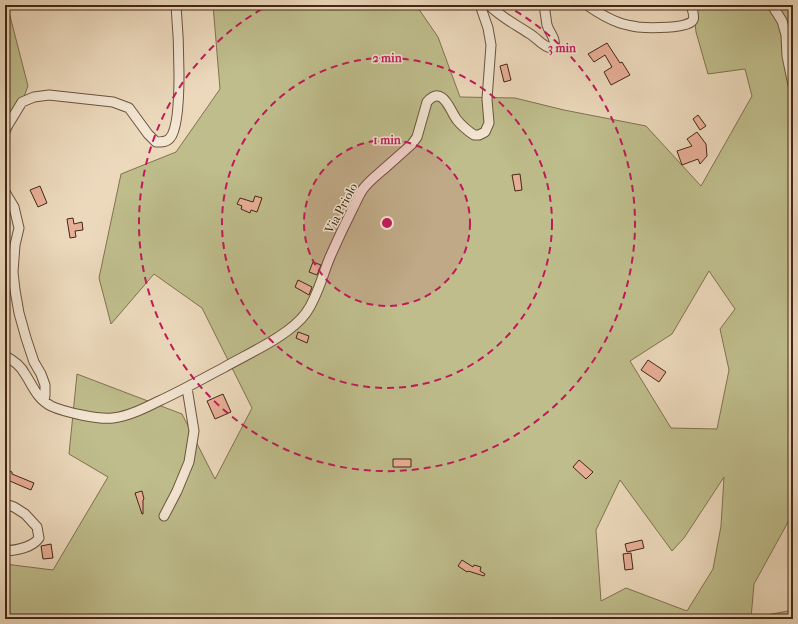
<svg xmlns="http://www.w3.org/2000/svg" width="798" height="624" font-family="'IM FELL French Canon',serif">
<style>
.green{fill:#bfbd8c;stroke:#817250;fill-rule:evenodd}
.building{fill:#e8af98;stroke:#432714}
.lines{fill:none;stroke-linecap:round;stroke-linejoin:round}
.minor-casing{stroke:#6d543e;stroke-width:11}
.minor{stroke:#f3e6d3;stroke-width:9}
.ring{fill:none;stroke:#c2185b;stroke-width:2;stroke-dasharray:7 5}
.labels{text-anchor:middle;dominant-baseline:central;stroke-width:3;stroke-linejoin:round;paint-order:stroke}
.street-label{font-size:13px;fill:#432714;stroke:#f3e6d3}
.centre{fill:#c2185b;stroke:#f3e6d3;stroke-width:2}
.ring-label{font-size:12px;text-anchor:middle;font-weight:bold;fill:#c2185b;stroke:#f3e6d3;stroke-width:3;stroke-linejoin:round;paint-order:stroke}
</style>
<rect width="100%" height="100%" fill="#ecd9bc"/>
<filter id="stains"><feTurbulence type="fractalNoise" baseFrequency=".005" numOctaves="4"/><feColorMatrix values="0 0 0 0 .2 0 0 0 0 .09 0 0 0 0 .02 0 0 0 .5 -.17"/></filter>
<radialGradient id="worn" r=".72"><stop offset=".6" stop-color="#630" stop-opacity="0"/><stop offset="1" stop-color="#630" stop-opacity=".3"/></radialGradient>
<!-- green -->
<path class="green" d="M5 5H8L9 12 28 86 5 146Z
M213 5H416L438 37 460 97 515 98 564 110 646 126 701 186 752 96 745 69 708 74 696 32 693 5H793V281L791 284 793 286V513L754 584 751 618 793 610V619H5V564L53 570 108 477 69 454 77 374 182 414 215 479 252 408 202 308 154 274 111 324 99 278 121 174 176 152 220 89ZM709 271 735 309 720 329 729 370 717 429 671 428 630 361 672 334ZM724 477 721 526 713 569 687 611 626 588 601 601 596 530 620 480 672 551 684 538Z
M5 188 10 223 5 266Z"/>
<!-- building -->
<path class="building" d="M607 43 620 63 622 62 630 75 611 85 604 72 612 67 605 55 594 62 588 54Z
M507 64 511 80 504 82 500 66Z
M698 115 706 126 700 130 693 119Z
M697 132 706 144 707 156 700 164 698 159 682 165 677 151 692 146 687 139Z
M520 174 522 190 515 191 512 175Z
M40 186 47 203 38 207 30 190Z
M255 196 262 198 257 212 251 210 250 213 241 209 242 206 237 204 240 198 253 202Z
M73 218 74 224 82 222 83 230 75 231 76 237 70 238 67 219Z
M313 262 321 265 317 275 309 272Z
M298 280 312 287 309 295 295 287Z
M298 332 309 336 307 343 296 338Z
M648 360 666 372 659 382 641 370Z
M223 394 231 412 215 419 207 401Z
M393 459H411V467H393Z
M579 460 593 472 586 479 573 467Z
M5 469 12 472V474L34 483 31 490 5 479Z
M142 491 144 499 143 500V514H142L135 493Z
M642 540 644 548 627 552 625 544Z
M51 544 53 558 43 559 41 546Z
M631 553 633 569 625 570 623 554Z
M462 560 473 567 474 565 481 567 480 571 485 574 484 576 468 571 467 572 458 566Z"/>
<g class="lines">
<!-- minor casing -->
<g class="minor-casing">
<path id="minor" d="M489 5C502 18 515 24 530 34 537 38 543 47 551 48L554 46C556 38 549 32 547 25 546 18 545 11 544 5
M587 5C597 12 608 19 620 23 626 25 632 26 638 27 647 28 689 29 693 20 695 16 692 9 691 5
M772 5 782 21 786 35 787 56 793 85
M5 130 22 102 34 97 49 95 113 102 129 108 148 134 156 142C162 142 167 142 170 138 184 122 178 28 176 5
M5 192 14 207 19 228 15 245 13 272 15 290 19 313 26 338 34 362 41 374 45 385V395L44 401
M5 356C13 360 21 366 25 374 33 386 37 399 51 406 64 412 99 420 113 418 129 416 145 408 159 401 181 391 202 379 223 368 249 353 289 336 306 313 318 296 322 276 330 257 337 241 345 224 353 208 356 202 359 195 363 189 369 181 377 175 385 168 394 160 403 152 412 144L417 137 427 102C443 84 450 111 457 120 462 126 468 131 474 135H479L485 132 489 123 487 99 491 45 488 28 480 5
M5 504 14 507 25 514 37 527 39 538C32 548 17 550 5 551
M164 516 177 491 189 462 194 431 187 388"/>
</g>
<!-- minor -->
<use href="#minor" class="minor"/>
</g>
<!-- distance rings -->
<circle cx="387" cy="223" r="83" fill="#c2185b" fill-opacity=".12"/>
<g class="ring">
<circle cx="387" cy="223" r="83"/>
<circle cx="387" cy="223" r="165"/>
<path d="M505 5A248 248 0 1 1 269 5"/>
</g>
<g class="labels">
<!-- street labels -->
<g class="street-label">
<text transform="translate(341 208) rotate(-62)">Via Priolo</text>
</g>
</g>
<circle cx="387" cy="223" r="6" class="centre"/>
<g class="ring-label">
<text x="562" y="52">3 min</text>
<text x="387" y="62">2 min</text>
<text x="387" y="144">1 min</text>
</g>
<!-- margin -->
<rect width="798" height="624" fill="none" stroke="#ecd9bc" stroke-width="20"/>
<rect x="6" y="6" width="786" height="612" fill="none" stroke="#432714" stroke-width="2"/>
<rect x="10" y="10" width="778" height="604" fill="none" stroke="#432714"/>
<rect width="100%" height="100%" filter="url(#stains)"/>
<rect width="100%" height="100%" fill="url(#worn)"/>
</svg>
